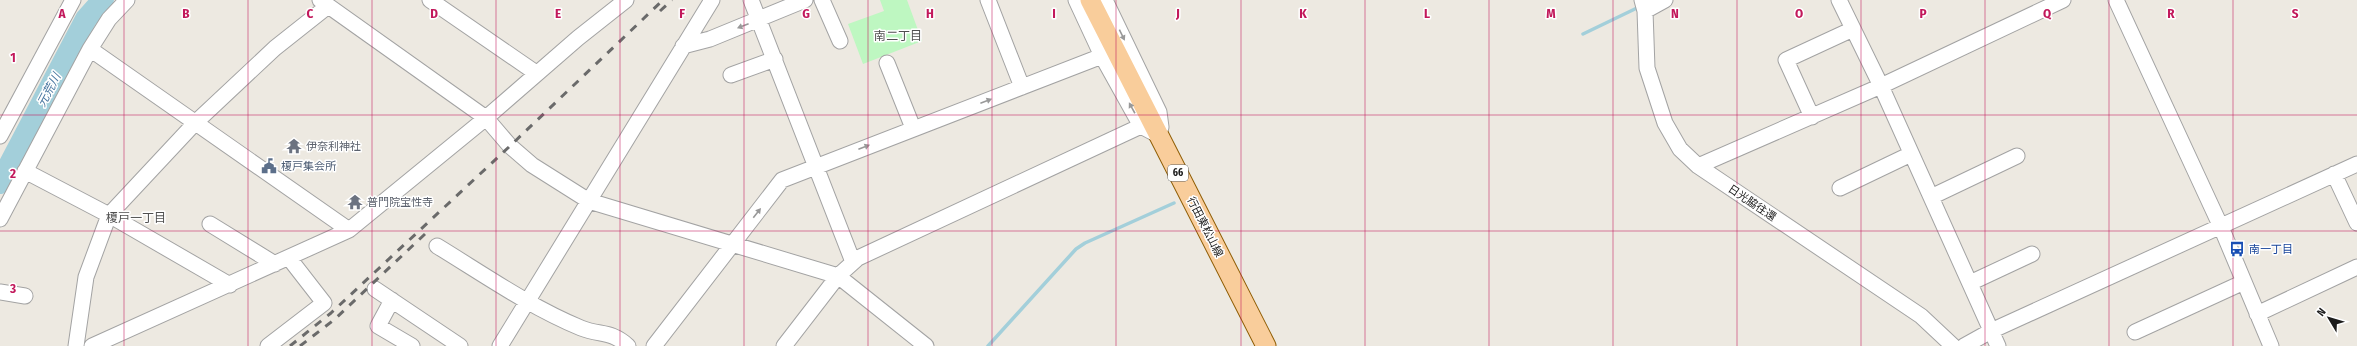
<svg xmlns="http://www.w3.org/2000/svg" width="2357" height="346" font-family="'Fira Sans Condensed','Noto Sans JP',sans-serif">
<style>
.park{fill:#bef7c1}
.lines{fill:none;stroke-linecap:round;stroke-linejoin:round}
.stream{stroke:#a3cfda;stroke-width:3.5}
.river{stroke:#a3cfda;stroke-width:22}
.minor-casing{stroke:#a3a3a3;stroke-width:17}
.major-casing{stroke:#8f5d04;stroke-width:21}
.minor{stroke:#fff;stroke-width:15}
.major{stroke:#f9cd9b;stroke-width:19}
.rail{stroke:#6a6a6a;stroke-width:3;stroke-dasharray:8 8;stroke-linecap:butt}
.oneway{fill:#999}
.grid{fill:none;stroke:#c2185b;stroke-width:1;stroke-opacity:0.55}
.labels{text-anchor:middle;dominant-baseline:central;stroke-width:3;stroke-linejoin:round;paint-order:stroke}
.shield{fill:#fff;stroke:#606060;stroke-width:1}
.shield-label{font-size:10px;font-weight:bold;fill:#1c1c1c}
.worship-label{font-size:11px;fill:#5b616d;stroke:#fff;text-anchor:start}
.service-label{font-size:11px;fill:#4e5e75;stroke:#fff;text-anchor:start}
.street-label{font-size:11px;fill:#1c1c1c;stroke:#fff}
.transit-label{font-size:11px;fill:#164399;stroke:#fff;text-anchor:start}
.neighbourhood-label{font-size:12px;fill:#4f4f4f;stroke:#fff}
.water-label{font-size:12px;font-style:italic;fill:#4977a0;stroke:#fff}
.grid-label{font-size:13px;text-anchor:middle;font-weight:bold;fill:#c2185b;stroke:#fff;stroke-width:3;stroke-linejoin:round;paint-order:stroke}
</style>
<rect width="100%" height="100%" fill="#ede9e1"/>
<!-- park -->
<path class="park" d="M880 0H907L922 41 863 64 848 24 884 11Z"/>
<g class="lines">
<!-- stream -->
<path class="stream" d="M1583 34 1639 7
M988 346 1076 249 1085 243 1174 203"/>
<!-- river -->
<path class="river" d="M0 183 86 19 103 0"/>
<!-- minor casing -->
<g class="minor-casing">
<path id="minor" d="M320 0 486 118 510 146 532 165 589 201 838 276 926 346
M430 0 536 73
M751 0 853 262
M822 0 840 41
M988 0 1022 87
M1076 0 1102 56 1141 126 1158 135 1161 127 1159 112 1105 0
M1642 0 1645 11 1647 68 1665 123 1680 149 1698 166 1921 316 1953 346
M1839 0 1881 86 1998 346
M2116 0 2221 227 2271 346
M1645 11 1665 0
M683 46 710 39 805 0
M90 49 349 230
M887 63 913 128
M731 75 775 59
M1812 117 1786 60 1853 29
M0 136 73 0
M1698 166 1881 86 2063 0
M25 171 109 215 230 285
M2334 174 2357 223
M1840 188 1911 154
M1931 197 2017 156
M0 219 90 49 109 19 127 0
M210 224 275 264
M437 246C483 274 530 307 581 328 601 336 610 330 628 346
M1970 283 2032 254
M375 289 460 346
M0 292 25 296
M392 300 378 326 412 346
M2257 314 2357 267
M2135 332 2244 282
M76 346 86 277 109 215 195 123 275 48 328 6
M92 346 349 230 486 118 578 38 626 0
M268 346 324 303 289 258
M500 346 712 0
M654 346 782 180 1102 56
M784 346 838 276 858 258 1141 126
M1964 346 1991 331 2357 164"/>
</g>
<!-- major casing -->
<g class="major-casing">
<path id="major" d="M1090 0 1266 346"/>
</g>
<!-- minor -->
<use href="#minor" class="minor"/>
<!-- major -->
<use href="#major" class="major"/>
<!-- rail -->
<path class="rail" d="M660 11 672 0
M290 346 331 313 510 146 663 0
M300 346 335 319 425 234"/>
</g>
<!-- one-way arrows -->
<defs><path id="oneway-solid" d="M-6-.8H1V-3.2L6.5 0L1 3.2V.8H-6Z"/></defs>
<g class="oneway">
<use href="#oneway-solid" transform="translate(743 26) rotate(159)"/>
<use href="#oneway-solid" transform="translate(1122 35) rotate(64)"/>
<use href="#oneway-solid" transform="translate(986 101) rotate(-21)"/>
<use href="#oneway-solid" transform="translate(1132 108) rotate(-119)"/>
<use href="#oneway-solid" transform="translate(864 147) rotate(-21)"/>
<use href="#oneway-solid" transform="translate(757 213) rotate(-52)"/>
</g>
<!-- grid -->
<path class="grid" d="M124 0V346M248 0V346M372 0V346M496 0V346M620 0V346M744 0V346M868 0V346M992 0V346M1116 0V346M1241 0V346M1365 0V346M1489 0V346M1613 0V346M1737 0V346M1861 0V346M1985 0V346M2109 0V346M2233 0V346M0 115H2357M0 231H2357"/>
<!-- icons -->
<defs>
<g id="temple-bare" transform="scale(1.2)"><path d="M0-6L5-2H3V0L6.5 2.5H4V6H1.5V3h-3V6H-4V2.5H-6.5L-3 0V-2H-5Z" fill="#6b7280" stroke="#fff" stroke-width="2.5" paint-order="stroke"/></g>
<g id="civic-bare" transform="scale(1.2)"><path d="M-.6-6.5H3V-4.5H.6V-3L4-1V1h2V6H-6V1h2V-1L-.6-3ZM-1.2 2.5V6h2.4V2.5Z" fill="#5c6f8a" stroke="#fff" stroke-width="2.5" paint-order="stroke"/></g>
<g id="bus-bare" transform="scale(1.2)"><path d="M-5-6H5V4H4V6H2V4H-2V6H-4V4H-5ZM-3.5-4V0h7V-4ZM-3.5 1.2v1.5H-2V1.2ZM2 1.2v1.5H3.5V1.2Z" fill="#1a4fb4" stroke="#fff" stroke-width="2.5" paint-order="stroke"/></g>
</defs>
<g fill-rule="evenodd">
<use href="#temple-bare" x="294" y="146"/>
<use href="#civic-bare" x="269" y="166"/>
<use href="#temple-bare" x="355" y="202"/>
<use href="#bus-bare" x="2237" y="249"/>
</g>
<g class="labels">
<!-- shield labels -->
<rect class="shield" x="1168" y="165" width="20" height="16" rx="3"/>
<g class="shield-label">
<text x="1178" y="173">66</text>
</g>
<!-- worship labels -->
<g class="worship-label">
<text x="306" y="146">伊奈利神社</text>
<text x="367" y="202">普門院宝性寺</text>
</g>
<!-- service labels -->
<g class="service-label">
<text x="281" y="166">榎戸集会所</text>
</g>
<!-- street labels -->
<g class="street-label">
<text transform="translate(1752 203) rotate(34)">日光脇往還</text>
<text transform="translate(1205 227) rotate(63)">行田東松山線</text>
</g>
<!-- transit labels -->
<g class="transit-label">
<text x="2249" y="249">南一丁目</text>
</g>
<!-- neighbourhood labels -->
<g class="neighbourhood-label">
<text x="898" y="36">南二丁目</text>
<text x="136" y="218">榎戸一丁目</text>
</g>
<!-- water labels -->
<g class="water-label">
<text transform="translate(49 90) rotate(-62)">元荒川</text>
</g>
</g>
<g class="grid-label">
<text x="62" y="18">A</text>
<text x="186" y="18">B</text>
<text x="310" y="18">C</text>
<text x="434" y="18">D</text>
<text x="558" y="18">E</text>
<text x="682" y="18">F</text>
<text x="806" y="18">G</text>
<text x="930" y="18">H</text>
<text x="1054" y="18">I</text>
<text x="1178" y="18">J</text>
<text x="1303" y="18">K</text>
<text x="1427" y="18">L</text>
<text x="1551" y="18">M</text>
<text x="1675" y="18">N</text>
<text x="1799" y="18">O</text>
<text x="1923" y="18">P</text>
<text x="2047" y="18">Q</text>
<text x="2171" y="18">R</text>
<text x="2295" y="18">S</text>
<text x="13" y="62">1</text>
<text x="13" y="178">2</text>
<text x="13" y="293">3</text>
</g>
<!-- north arrow -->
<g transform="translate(2329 318) rotate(308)" stroke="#ffffff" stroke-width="3" paint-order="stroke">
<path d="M0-3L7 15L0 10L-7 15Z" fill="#1c1c1c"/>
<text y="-6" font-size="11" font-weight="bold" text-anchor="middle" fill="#1c1c1c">N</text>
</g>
</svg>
